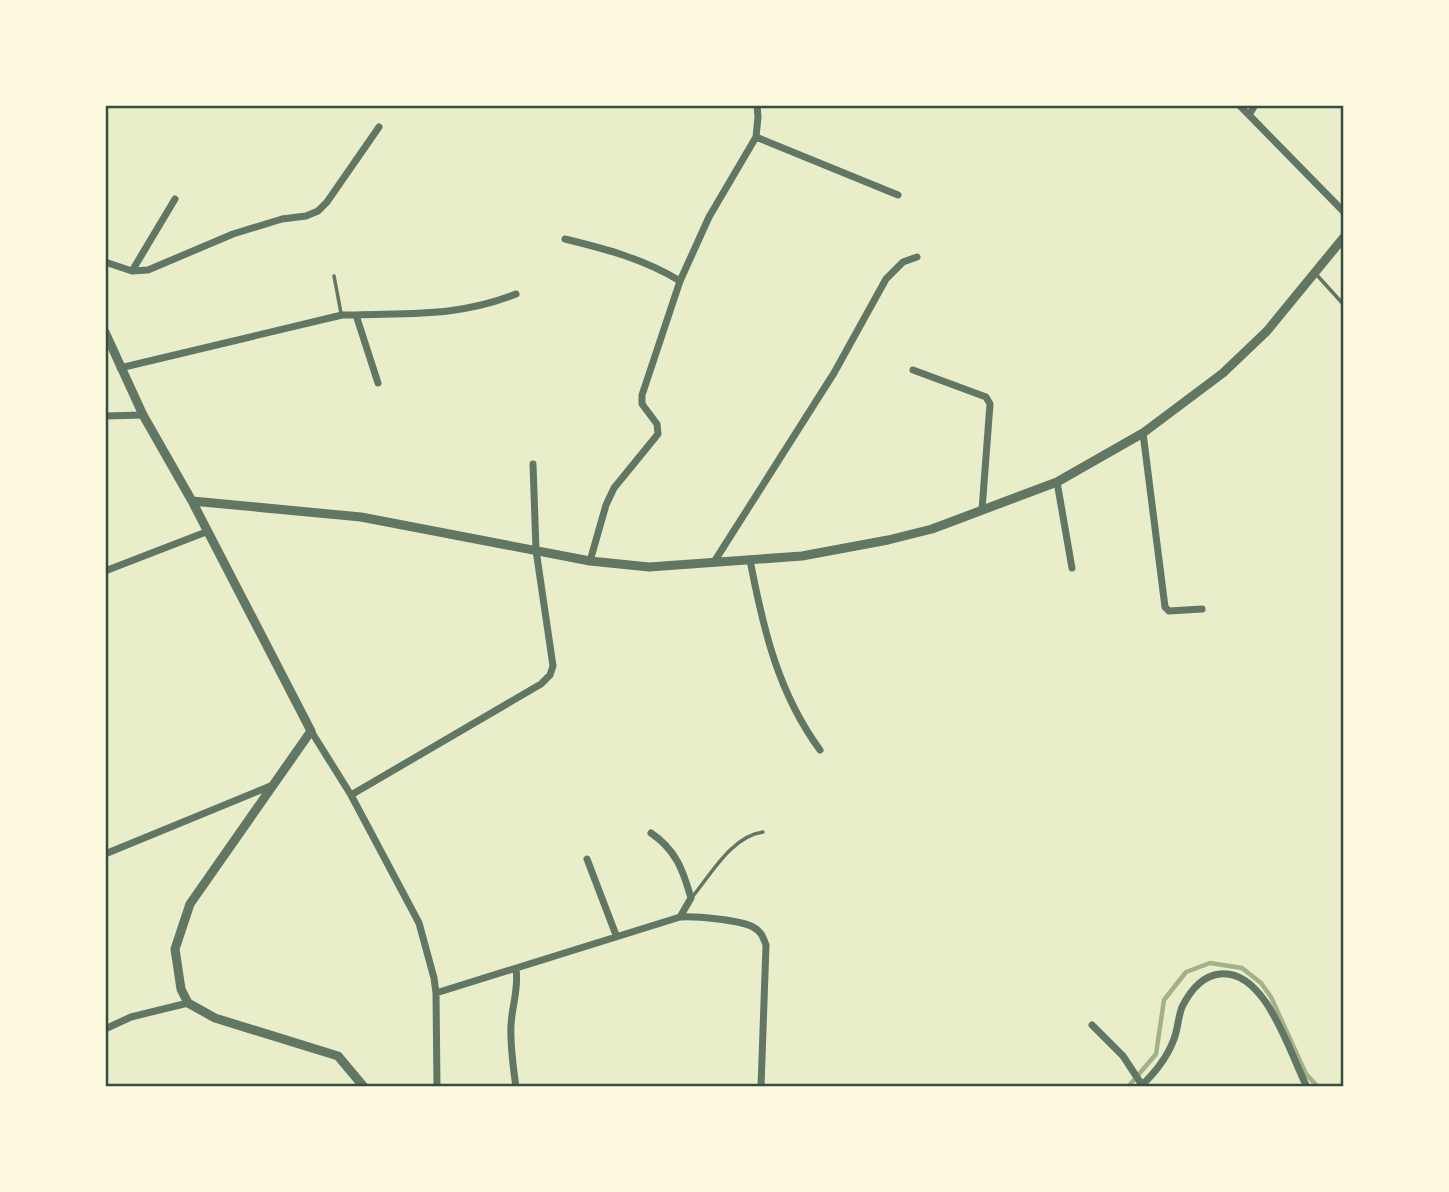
<svg xmlns="http://www.w3.org/2000/svg" width="1449" height="1192" font-family="Figtree,sans-serif">
<style>
.lines{fill:none;stroke-linecap:round;stroke-linejoin:round}
.stream{stroke:#a3b18a;stroke-width:4.5}
.service{stroke:#617663;stroke-width:3.5}
.minor{stroke:#617663;stroke-width:7}
.tertiary{stroke:#617663;stroke-width:9}
.neatline{fill:none;stroke:#344e41;stroke-width:2.5}
</style>
<rect width="100%" height="100%" fill="#e9edc9"/>
<g class="lines">
<!-- stream -->
<path class="stream" d="M1128 1087 1156 1054 1164 1000 1186 972 1210 963 1242 968 1261 983 1271 997 1306 1074 1318 1087"/>
<!-- service -->
<path class="service" d="M1316 274 1344 305
M334 276 341 313
M693 896C711 874 732 836 763 832"/>
<!-- minor -->
<path class="minor" d="M1239 105 1249 115
M1255 105 1249 115 1344 212
M756 137 898 195
M565 239C606 249 644 259 680 281
M105 262 132 271 148 270 233 234 282 219 306 216 318 211 327 202 379 127
M132 271 175 199
M356 315C413 313 462 316 516 294
M120 368 342 315H356L378 383
M913 370 986 397 990 404 982 510
M105 416 143 415
M1143 433 1165 607 1169 611 1202 609
M1057 482 1072 568
M750 560C763 628 778 693 820 750
M590 561 606 505 614 488 658 434 657 424 642 404V395L680 281 709 217 756 137 758 117 757 105
M714 562 834 373 886 279 903 262 917 257
M105 571 206 532
M311 731 351 795 419 923 434 978 436 993 437 1087
M351 795 541 684 550 675 553 666 536 550 533 464
M651 833C676 850 683 870 691 898L680 917
M105 854 273 785
M587 859 616 935
M436 993 680 917C695 916 741 920 753 927 761 931 763 937 766 945L761 1087
M1092 1025 1123 1056 1142 1085
M105 1029 131 1017 188 1003
M516 1087C513 1066 510 1046 511 1025 512 1005 519 989 516 969
M1140 1087C1155 1073 1167 1058 1174 1039 1178 1029 1178 1017 1182 1007 1190 991 1201 976 1220 974 1266 969 1290 1054 1307 1087"/>
<!-- tertiary -->
<path class="tertiary" d="M105 332 143 415 192 501 311 731 190 904 175 949 181 989 188 1003 215 1018 338 1056 364 1087
M192 501 361 517 590 561 649 567 802 556 888 540 932 529 1057 482 1143 433 1223 373 1267 331 1344 237"/>
</g>
<!-- border -->
<rect width="1449" height="1192" fill="none" stroke="#fefae0" stroke-width="214"/>
<rect x="107" y="107" width="1235" height="978" class="neatline"/>
</svg>
